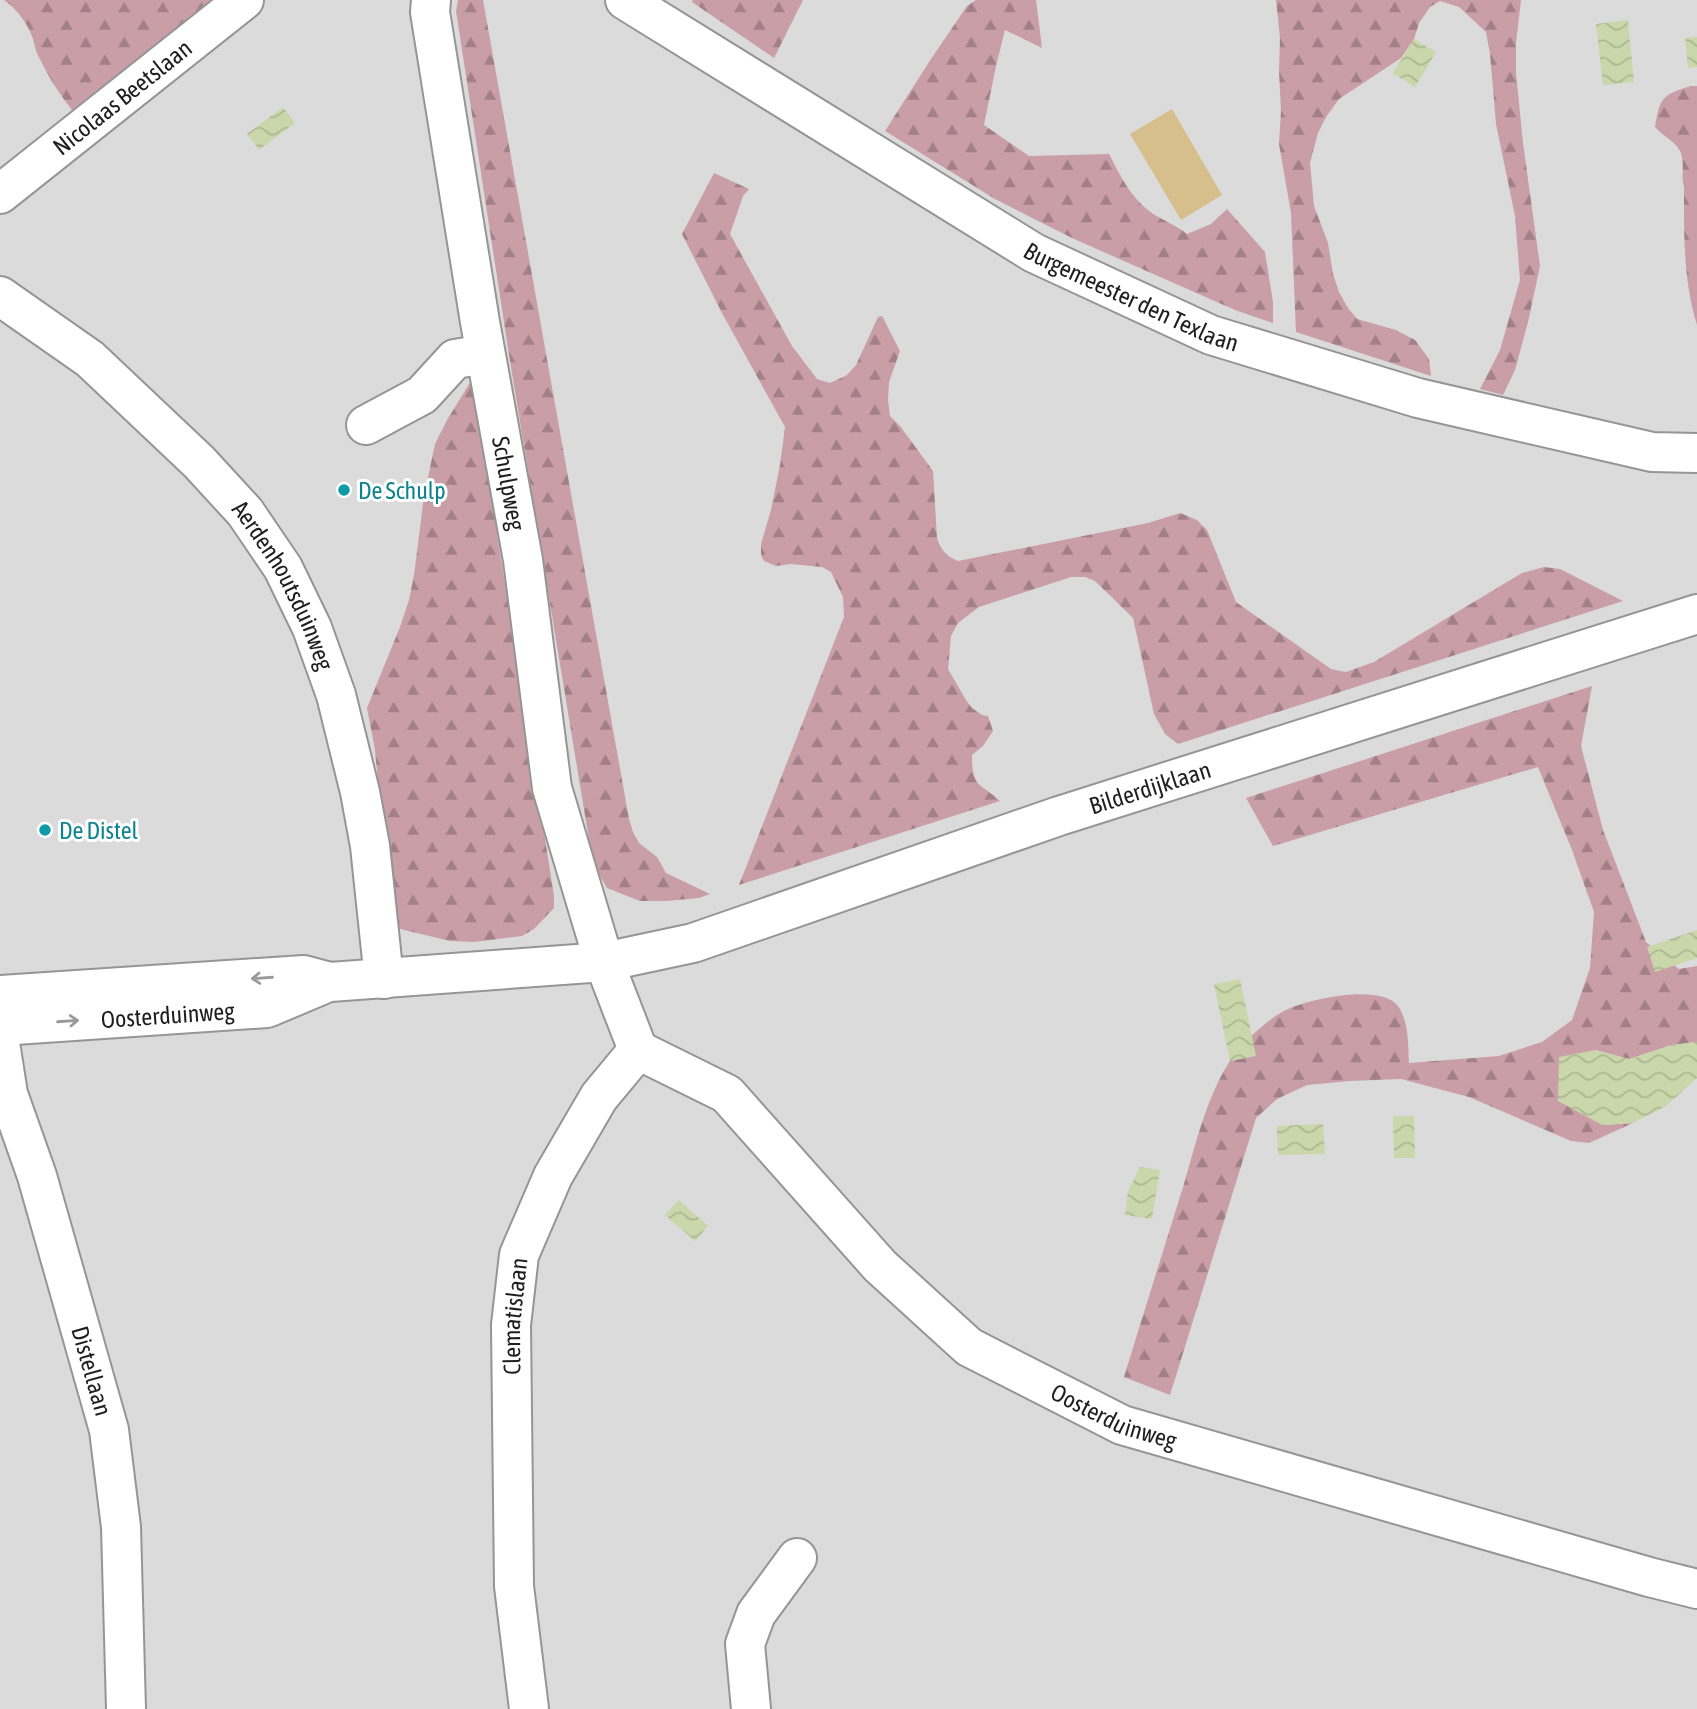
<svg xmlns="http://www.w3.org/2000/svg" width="1697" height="1709" font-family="'Asap Condensed',sans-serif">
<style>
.residential{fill:#dbdbdc}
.forest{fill:url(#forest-firs)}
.pitch{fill:#d6bf8b}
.water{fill:url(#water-waves)}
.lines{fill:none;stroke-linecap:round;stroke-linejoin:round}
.minor-casing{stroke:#959595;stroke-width:42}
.minor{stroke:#fff;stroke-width:38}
.oneway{stroke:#9a9a9a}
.culture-dot{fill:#0f9aa8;stroke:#fff;stroke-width:2.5}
.labels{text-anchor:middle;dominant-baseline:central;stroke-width:6;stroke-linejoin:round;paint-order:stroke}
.street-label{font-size:24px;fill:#1e1e1e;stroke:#fff}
.culture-label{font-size:24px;fill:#0d838f;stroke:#fff;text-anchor:start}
</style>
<defs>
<pattern id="forest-firs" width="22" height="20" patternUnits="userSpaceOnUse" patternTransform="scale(1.75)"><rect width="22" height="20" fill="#c99ea7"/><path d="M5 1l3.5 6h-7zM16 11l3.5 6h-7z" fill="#a38087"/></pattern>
<pattern id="water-waves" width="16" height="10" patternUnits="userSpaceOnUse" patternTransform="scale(1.75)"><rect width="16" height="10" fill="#c9d7aa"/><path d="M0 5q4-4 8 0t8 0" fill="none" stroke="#acb892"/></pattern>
</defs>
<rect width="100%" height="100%" fill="#ece5ee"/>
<!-- residential -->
<path class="residential" d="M0 0H1697V1709H0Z"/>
<!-- forest -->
<path class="forest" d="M4 0H225L75 114C61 96 50 80 40 59 36 53 35 46 33 39 28 24 17 9 4 0Z
M458 0H483L629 819 633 832 639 843 657 857 666 873 710 894 699 898 666 901H640L607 888 593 864 510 361 456 11Z
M693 0H803L774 58 692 2Z
M976 0H1036L1042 48 1005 30 996 66 984 125 1029 156 1109 154C1120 175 1130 196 1148 210 1160 220 1175 224 1187 234L1211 224 1227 209 1265 252 1273 302V323L1235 310 1074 239 995 199 885 131 931 59 967 6Z
M1276 0H1521L1516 43V73L1523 143 1540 266 1528 322 1515 370 1503 395 1480 389 1500 350 1520 280 1515 216 1496 124 1490 54 1486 32 1459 7 1440 1 1430 7 1419 23 1414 39 1401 58 1339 99 1326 117 1318 133 1310 163 1314 206 1328 243 1333 274 1339 292 1348 308 1357 319 1396 330 1415 340 1429 359 1431 376 1296 332 1291 213 1279 144 1281 111 1279 71 1280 38Z
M1691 86H1697V325C1683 279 1684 234 1684 187 1681 176 1684 167 1682 157 1680 143 1663 137 1655 127 1660 97 1662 95 1691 86Z
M714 173 749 189 743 196 730 234 792 346 817 379 830 383 847 375 856 365 878 317 882 316 900 351 889 382 888 400 890 416 900 426 933 471 937 538C941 550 946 556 958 561L1148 523 1180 513 1197 520 1207 530 1236 602 1331 669 1346 672 1374 662 1522 573 1544 567 1560 569 1623 601 1178 744 1165 734 1154 714 1133 618 1095 581 1085 577H1071L979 607 958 623 951 636 948 669 966 700 972 708 982 715 988 716 993 731 983 746 972 755C972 788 979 782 1000 801L739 885 844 617 843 597 831 572 822 567 791 564 776 566 764 561 761 555V544L771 510 780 465 785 427 723 315 682 234Z
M471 381 492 501 554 896V908L534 929 522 936 474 942 450 941 404 930 392 926 375 750 367 708 400 627 409 600 414 575 424 496 435 444 447 420Z
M1592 686 1581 746 1603 830 1646 942 1679 969 1697 966V1042L1672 1045 1629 1059 1595 1050 1602 1125 1633 1123 1589 1143 1571 1141 1469 1097 1401 1079 1350 1081 1307 1085 1277 1099 1256 1118 1170 1395 1124 1377C1144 1312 1164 1248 1184 1184 1196 1143 1206 1100 1228 1064 1239 1046 1267 1019 1286 1010 1308 999 1381 983 1398 1006 1409 1022 1408 1044 1409 1063L1499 1056 1542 1042 1572 1020 1590 968 1594 912 1572 850 1538 767 1273 846 1246 798Z"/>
<!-- pitch -->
<path class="pitch" d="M1172 109 1222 195 1181 220 1130 134Z"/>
<!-- water -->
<path class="water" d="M1628 20 1634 82 1603 85 1596 24Z
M1697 37V67L1688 68 1685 38Z
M1414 39 1436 52 1415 87 1393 73Z
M283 107 295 123 259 150 247 134Z
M1697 930V958L1655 972 1647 947Z
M1240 979 1256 1056 1230 1061 1214 984Z
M1697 1042V1078L1666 1106 1633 1123 1602 1125 1558 1101 1559 1057 1595 1050 1629 1059 1672 1045Z
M1393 1116H1414L1415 1158H1394Z
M1323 1124 1325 1154 1278 1155 1277 1126Z
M1140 1167 1160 1170 1152 1219 1125 1215 1128 1191Z
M679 1200 708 1226 695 1241 665 1215Z"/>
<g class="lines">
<!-- minor casing -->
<g class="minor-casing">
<g id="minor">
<path id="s1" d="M431 0 430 12 480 322 523 560 552 788 604 962 638 1050"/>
<path id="s2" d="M625 0 1034 253 1211 335 1418 398 1652 452 1697 453"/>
<path id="s3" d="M0 194 244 0"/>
<path id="s4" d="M0 296 90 359 199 462 245 512 283 568 312 628 336 695 360 792 370 846 384 979"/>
<path d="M366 425 422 395 455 359 485 354"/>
<path id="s5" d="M0 995 304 975 330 982 604 962 693 943 1059 816 1697 614"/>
<path id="s6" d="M0 1026 267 1008 324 984"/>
<path id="s7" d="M0 1043 8 1094 37 1176 109 1430 121 1527 126 1709"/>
<path id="s8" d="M638 1050 727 1094 880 1266 969 1347 1122 1425 1649 1577 1697 1589"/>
<path id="s9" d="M529 1709 514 1586 511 1325 519 1255 553 1176 599 1097 638 1050"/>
<path d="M751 1709 745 1644 756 1614 797 1558"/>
</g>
</g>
<!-- minor -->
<use href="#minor" class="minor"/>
</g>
<!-- one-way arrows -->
<defs><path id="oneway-shaft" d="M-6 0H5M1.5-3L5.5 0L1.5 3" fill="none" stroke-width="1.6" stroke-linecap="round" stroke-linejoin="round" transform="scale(1.75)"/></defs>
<g class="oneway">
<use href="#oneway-shaft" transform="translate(262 978) rotate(176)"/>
<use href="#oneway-shaft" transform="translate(68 1021) rotate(-4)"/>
</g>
<!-- markers -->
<g class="culture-dot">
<circle cx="344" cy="490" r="7"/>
<circle cx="45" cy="830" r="7"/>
</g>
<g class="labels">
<!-- street labels -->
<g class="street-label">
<text stroke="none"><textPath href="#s3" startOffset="156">Nicolaas Beetslaan</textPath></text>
<text stroke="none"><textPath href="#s2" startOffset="588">Burgemeester den Texlaan</textPath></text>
<text stroke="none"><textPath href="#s1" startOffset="490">Schulpweg</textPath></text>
<text stroke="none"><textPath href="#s4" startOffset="411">Aerdenhoutsduinweg</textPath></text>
<text stroke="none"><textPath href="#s5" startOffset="1180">Bilderdijklaan</textPath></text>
<text stroke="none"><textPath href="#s6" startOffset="168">Oosterduinweg</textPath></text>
<text stroke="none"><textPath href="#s9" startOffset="394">Clematislaan</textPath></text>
<text stroke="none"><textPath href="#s7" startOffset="341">Distellaan</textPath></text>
<text stroke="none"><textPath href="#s8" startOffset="611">Oosterduinweg</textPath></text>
</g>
<!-- culture labels -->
<g class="culture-label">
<text x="358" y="490">De Schulp</text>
<text x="59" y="830">De Distel</text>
</g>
</g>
</svg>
